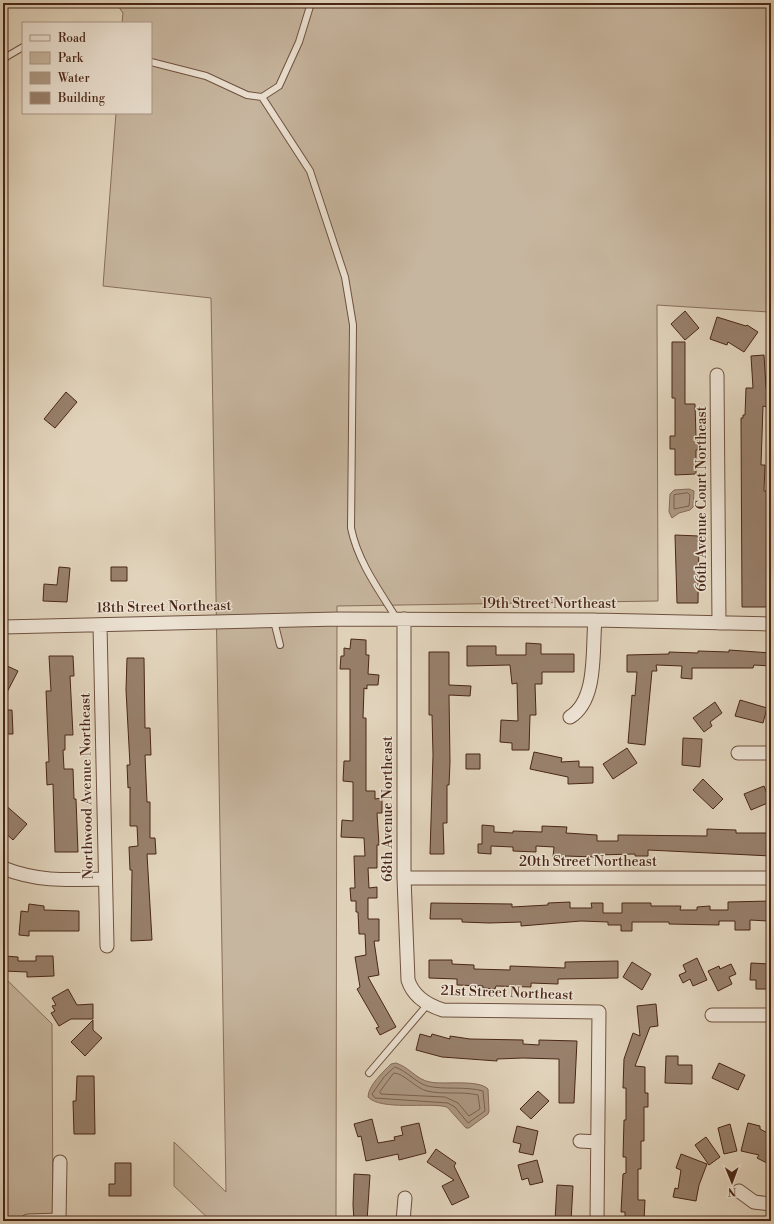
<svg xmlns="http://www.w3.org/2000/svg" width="774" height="1224" font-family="'Libre Bodoni',serif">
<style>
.green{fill:#c7b69f;stroke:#886e5a}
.water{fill:#ad9883;stroke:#856a57}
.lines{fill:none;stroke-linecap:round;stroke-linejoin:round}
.shore{stroke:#7b5f4c;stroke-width:1}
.building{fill:#98806c;stroke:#492616}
.service-casing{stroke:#6f513f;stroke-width:8}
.minor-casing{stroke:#6f513f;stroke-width:15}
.service{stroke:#ece2d3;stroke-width:6}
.minor{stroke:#ece2d3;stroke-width:13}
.labels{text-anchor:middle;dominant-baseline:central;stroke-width:3;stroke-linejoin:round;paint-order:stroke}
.street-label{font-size:14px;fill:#492616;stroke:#ece2d3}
</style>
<rect width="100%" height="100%" fill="#e1d3bb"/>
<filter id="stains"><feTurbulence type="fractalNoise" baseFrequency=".005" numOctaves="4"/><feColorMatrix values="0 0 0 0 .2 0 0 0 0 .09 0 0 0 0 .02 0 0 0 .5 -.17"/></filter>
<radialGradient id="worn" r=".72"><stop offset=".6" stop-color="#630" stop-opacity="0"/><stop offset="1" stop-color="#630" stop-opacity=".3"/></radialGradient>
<!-- green -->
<path class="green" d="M116 3H771V343L769 312 657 305 658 601 337 606 336 1221H211L174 1186V1142L226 1192 211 298 103 286 116 113H151V23H122L123 13Z
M3 976 52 1024 53 1221H3Z"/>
<!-- water -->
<path class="water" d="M689 489 694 491 693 507 690 510 679 513 672 518 669 512 670 494 674 490Z
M396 1063C409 1067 417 1080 430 1082 444 1085 478 1079 488 1089L489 1111 488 1114 469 1128H466L447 1107C429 1102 381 1111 368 1097 368 1086 383 1072 391 1064Z"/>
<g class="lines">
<!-- shore -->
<path class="shore" d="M688 493 690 495 689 506 674 509V495Z
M395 1067C407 1071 415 1082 427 1086 444 1090 465 1086 483 1091L485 1111 468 1123 455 1107 448 1103 375 1098 372 1094 384 1077Z
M394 1073C404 1073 415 1088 427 1091 444 1095 461 1091 478 1095L480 1109 469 1116 458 1103 445 1097 381 1094 380 1092Z"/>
</g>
<!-- building -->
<path class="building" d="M685 311 699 328 685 340 671 324Z
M717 317 746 326 747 325 758 332 744 352 728 342 727 345 710 339Z
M672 342H685V404H695L696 437 698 438V450H696V474L675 475V449H670V436H675V398H672Z
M764 355 766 388H767V407L763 406 761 465H765L764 491H768V516H771L768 588H771V607H742L741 418H743V415H745L746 388H753L751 356Z
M66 392 77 402 55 428 44 419Z
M675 535 699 536 698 603H677Z
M59 567 70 568 67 602 43 601 44 584 57 585Z
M111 567H127V581H111Z
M351 639 366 640V655H369L368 674 379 675 378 685H367V689L364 688 363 718H366V791H375V799L382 798V813H377L379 845H377V868H368L369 888 377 887V898H368V919H379V941H374L379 975 368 977 396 1027 380 1035 376 1028 379 1027 357 989 360 987 355 957 366 955 365 934H359L358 912H356V901H351L350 888H355L354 856H365L364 838 341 837 342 820 353 821V782L343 781 344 761H350V669H340L341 656H344V648L350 649Z
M526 643 541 644V654H574V672H542V684H535L536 715H530L529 750H512V743L500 742 501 720 518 721 517 683 512 684 510 665 467 666V646H496V655H526Z
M729 650 771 653V666L754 665 753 668H692V679L681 678 682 666 656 665 657 671H652L645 745 628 743 632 695 635 696 637 672H627V655L669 654V652L698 653V651L729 652Z
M429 652H449V685L471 686 470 696 449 695 450 762 449 785H447V823H443L444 854H430L433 755 432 715H429Z
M49 656H73L74 676H70L73 735H65V750H63L64 769H73L74 799H76L78 852H55L53 784 47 785 46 762H49L46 691H51Z
M127 658H144L145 728H150L151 755H145L147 802H150V838H155L156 854H147L152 940 131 941 132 870H130L129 847 138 846 137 826H130V787L128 788 127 765H130L126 690Z
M3 664 18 671 3 700Z
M740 700 767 708 763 723 735 716Z
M715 702 722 713 710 722 712 726 704 732 693 718Z
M3 710H12L13 734H3Z
M683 738 702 739 700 767 682 765Z
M627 748 637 763 613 779 603 764Z
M534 752 562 758 561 762 579 761V767H593V783L568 784V777L530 769Z
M466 754H480V769H466Z
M703 779 723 799 713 809 693 790Z
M764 786 770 802 751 810 744 794Z
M3 803 27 824 13 840 3 831Z
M482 825 494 826V832L513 833V831L542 832V826L567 827 566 833 597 835V841H618V835L707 836V829L736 830V833H771V856L648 850V856H635V854L596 855V857L565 856V858L553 857 554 847 536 846V852L513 851V847L491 846V854L478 853V844H482Z
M771 901V917H768V921L750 920V930H735V921H719V925L669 924V922H632V931H621V925H608V922L581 921 521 926V922L489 923 462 922V919H430L431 903 512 904V907L548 905V903L570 902V908H592L591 903H603V913H622V903H651V906H681L680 910H697V907L710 906V910H728V902Z
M29 904 44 906V910L79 911V931H29V936L19 935 21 911 28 912Z
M4 956 18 957V961H36V956H53L54 976 27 977V972L4 971Z
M697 958 707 980 693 986 690 979 683 983 679 975 686 972 683 965Z
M429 960H452V964L474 965V969L510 970V966L565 968V962L618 961V978L558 979V984L531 983V987L496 986 495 989 483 988V986L457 985V979L429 978Z
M632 962 651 974 642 990 623 977Z
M751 963 769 964 768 989H756V980H750Z
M731 964 736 974 729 977 732 984 718 991 708 971 719 966 720 969Z
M68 989 77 1005 93 1004V1019H71L59 1026 51 1013 55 1011 52 1006 56 1005 52 998Z
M656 1004 658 1026 650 1027 635 1066 645 1067V1093H648V1107H644V1141H641V1169H638V1200H645L644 1221H625V1212H621L623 1174 626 1173V1157H623L624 1120H626V1088H623L624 1059 633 1033 640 1036 637 1006Z
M93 1020V1030L102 1038 85 1056 71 1042Z
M420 1034 431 1037 432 1034 450 1039V1036L470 1039 523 1040V1044L539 1045V1040L577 1041 574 1103H559V1059L523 1058 497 1059V1061L442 1057 416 1050Z
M666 1056H678V1065H692V1084L665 1083Z
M719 1063 745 1075 738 1090 712 1078Z
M77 1076H94L95 1134H74L73 1101H76Z
M538 1091 549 1101 531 1119 520 1109Z
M372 1119 378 1143 395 1140 394 1137 403 1135 401 1127 419 1123 426 1153 399 1160 398 1154 366 1161 361 1136 358 1137 354 1124Z
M748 1123 760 1126V1129L771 1135V1165L757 1158 759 1155 741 1151Z
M730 1124 737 1151 724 1154 718 1128Z
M517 1126 538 1131 533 1155 519 1152 521 1144 513 1142Z
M706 1137 720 1157 709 1165 695 1145Z
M436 1149 456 1163 454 1166 469 1197 452 1205 442 1186 454 1180 427 1162Z
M681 1154 707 1164 699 1185 696 1201 673 1197 675 1188 678 1189 681 1170 676 1168Z
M537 1160 543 1182 530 1185 528 1178 522 1180 518 1165Z
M115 1163H131V1196H109V1184H115Z
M354 1174 370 1175 367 1221H354L353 1205Z
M557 1185 573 1186 571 1221H555Z"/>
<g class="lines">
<!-- service casing -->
<g class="service-casing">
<path id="service" d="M3 62 6 57 23 47
M151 62 206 76 247 95 262 97 279 86 299 42 311 3
M262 97 310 171 345 277 353 325 351 528C358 562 379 590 397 619
M274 621 280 645
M369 1073 428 1004"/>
</g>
<!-- minor casing -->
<g class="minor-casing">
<path id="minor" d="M717 375 719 623
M404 619V878L408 980C413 996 427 1005 443 1010L599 1012 597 1221
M100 625 107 946
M3 627 338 619 595 620 771 624
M570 717C598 700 592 649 595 620
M738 753H771
M3 868C38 882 68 880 105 879
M404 878H771
M712 1015H771
M580 1141 598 1142
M739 1191 754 1202 771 1204
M28 1221 59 1220
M59 1221 60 1162
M403 1221 405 1198"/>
</g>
<!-- service -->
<use href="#service" class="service"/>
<!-- minor -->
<use href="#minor" class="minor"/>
</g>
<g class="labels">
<!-- street labels -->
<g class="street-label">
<text transform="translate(702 499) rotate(-90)">66th Avenue Court Northeast</text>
<text x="549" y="604">19th Street Northeast</text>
<text transform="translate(164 607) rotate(-1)">18th Street Northeast</text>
<text transform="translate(87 786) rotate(-91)">Northwood Avenue Northeast</text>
<text transform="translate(388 809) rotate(-90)">68th Avenue Northeast</text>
<text x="588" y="862">20th Street Northeast</text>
<text transform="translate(507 993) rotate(2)">21st Street Northeast</text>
</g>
</g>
<!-- margin -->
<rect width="774" height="1224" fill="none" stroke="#e1d3bb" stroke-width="16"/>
<rect x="4" y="4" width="766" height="1216" fill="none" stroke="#492616" stroke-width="2"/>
<rect x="8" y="8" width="758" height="1208" fill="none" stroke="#492616"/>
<!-- legend -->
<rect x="22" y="22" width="130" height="92" fill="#ece2d3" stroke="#ab9787"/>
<rect x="30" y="35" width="20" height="6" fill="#ece2d3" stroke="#ab9787"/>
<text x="58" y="42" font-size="12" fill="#492616">Road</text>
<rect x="30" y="52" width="20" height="12" fill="#c7b69f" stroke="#ab9787"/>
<text x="58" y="62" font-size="12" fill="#492616">Park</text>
<rect x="30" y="72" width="20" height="12" fill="#ad9883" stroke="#ab9787"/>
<text x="58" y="82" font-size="12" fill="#492616">Water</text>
<rect x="30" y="92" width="20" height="12" fill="#98806c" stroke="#ab9787"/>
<text x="58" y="102" font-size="12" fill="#492616">Building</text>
<!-- north arrow -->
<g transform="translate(732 1182) rotate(179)" stroke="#ece2d3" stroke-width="3" paint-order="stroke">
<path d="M0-3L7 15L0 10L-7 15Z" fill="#492616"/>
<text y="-6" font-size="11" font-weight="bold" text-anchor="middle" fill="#492616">N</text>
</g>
<rect width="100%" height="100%" filter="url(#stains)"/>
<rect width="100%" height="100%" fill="url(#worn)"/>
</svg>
